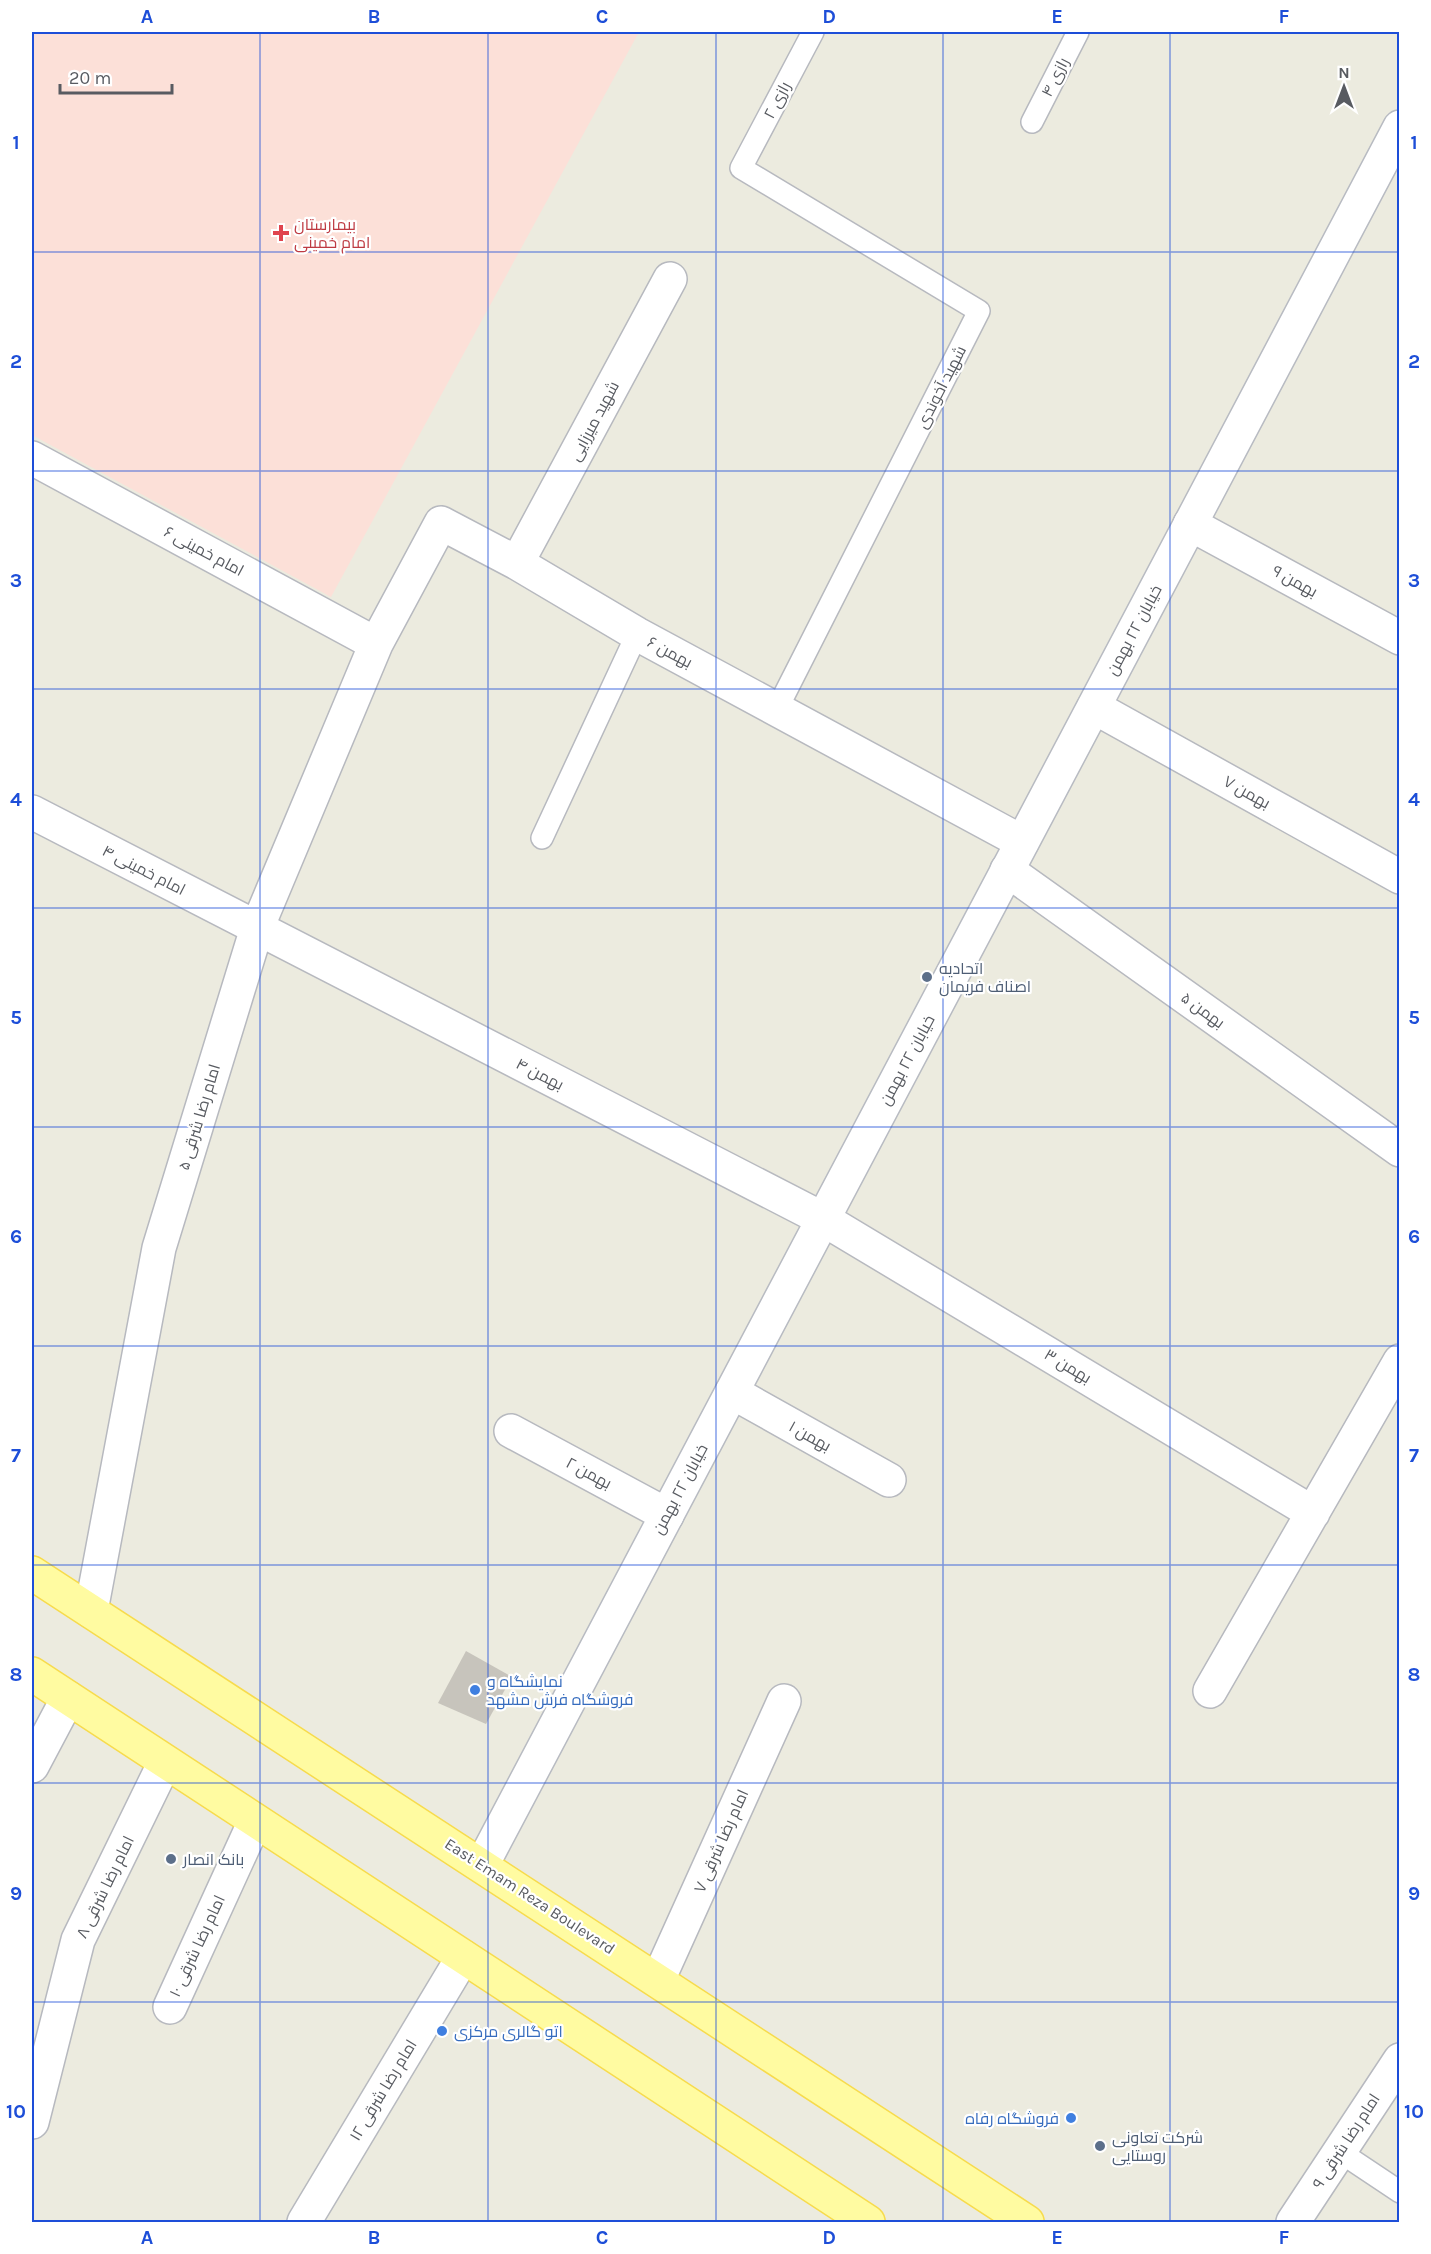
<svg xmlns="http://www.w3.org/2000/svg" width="1431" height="2254" font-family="Karla,Cairo,sans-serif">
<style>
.medical{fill:#fce0d8}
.building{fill:#c7c4bc}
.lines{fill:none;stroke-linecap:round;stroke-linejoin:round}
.lane-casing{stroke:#b7b9bf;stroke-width:24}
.street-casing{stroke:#b7b9bf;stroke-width:36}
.secondary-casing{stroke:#b8bbc2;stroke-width:36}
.primary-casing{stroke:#f7db4d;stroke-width:36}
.lane{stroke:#fff;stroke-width:21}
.street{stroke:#fff;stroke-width:33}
.secondary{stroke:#fff;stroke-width:33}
.primary{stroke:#fffba1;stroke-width:33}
.grid{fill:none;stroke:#1d4ed8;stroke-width:1.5;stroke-opacity:0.55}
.health-dot{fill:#e0444e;stroke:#fff;stroke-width:2}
.service-dot{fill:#5c6f8a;stroke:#fff;stroke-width:2}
.shop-dot{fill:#3f7fe0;stroke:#fff;stroke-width:2}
.labels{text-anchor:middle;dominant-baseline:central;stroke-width:4.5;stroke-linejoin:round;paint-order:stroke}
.street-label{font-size:16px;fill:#585b61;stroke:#fff}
.health-label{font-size:16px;fill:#be3a42;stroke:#fff;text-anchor:start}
.service-label{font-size:16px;fill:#4e5e75;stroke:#fff;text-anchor:start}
.shop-label{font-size:16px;fill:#366cbe;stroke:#fff;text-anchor:start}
.neatline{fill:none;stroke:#1d4ed8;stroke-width:2}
.grid-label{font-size:20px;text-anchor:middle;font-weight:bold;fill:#1d4ed8}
</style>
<rect width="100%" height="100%" fill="#ecebdf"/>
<!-- medical -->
<path class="medical" d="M32 32H639L331 597 32 435Z"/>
<!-- building -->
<path class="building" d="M466 1651 512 1677 486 1724 438 1703Z"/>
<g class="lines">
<!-- lane casing -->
<g class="lane-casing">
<path id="lane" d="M1032 122 1078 32
M777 709 979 311 741 168 813 32
M542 838 637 634
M1340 2152 1400 2192"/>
</g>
<!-- street casing -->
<g class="street-casing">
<path id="street" d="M32 458 376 644
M1190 524 1400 638
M517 563 670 279
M1094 707 1400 877
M32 812 823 1219 1313 1513
M1007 870 1400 1150
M732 1392 889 1480
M511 1431 667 1515
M91 1611 159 1248 257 928 376 644 441 523 517 563 637 634 1022 842
M1210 1691 1400 1361
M32 1766 68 1698
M658 1980 784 1701
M170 2007 255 1821
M32 2122 78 1940 165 1762
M304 2222 463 1957
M1293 2222 1400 2060"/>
</g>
<!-- secondary casing -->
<g class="secondary-casing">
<path id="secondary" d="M482 1865 1400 127"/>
</g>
<!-- primary casing -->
<g class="primary-casing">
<path id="primary" d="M32 1573 1027 2222
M32 1674 868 2222"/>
</g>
<!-- lane -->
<use href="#lane" class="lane"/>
<!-- street -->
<use href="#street" class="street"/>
<!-- secondary -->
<use href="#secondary" class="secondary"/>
<!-- primary -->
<use href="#primary" class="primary"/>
</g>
<!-- grid -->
<path class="grid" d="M260 32V2222M488 32V2222M716 32V2222M943 32V2222M1170 32V2222M32 252H1400M32 471H1400M32 689H1400M32 908H1400M32 1127H1400M32 1346H1400M32 1565H1400M32 1783H1400M32 2002H1400"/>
<!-- markers -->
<path class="health-dot" d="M278 224h6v6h6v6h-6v6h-6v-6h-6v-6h6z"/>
<g class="service-dot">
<circle cx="927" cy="977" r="6"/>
<circle cx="171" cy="1859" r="6"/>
<circle cx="1100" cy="2146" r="6"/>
</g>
<g class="shop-dot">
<circle cx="475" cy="1690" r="6"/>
<circle cx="442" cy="2031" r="6"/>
<circle cx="1071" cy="2118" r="6"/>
</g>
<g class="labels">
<!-- street labels -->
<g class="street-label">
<text transform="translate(1055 77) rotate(-63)">رازی ۴</text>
<text transform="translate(777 100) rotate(-62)">رازی ۲</text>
<text transform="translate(941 387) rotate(-63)">شهید آخوندی</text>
<text transform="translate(594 421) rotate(-62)">شهید میرزایی</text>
<text transform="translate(204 551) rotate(28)">امام خمینی ۶</text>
<text transform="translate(1295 581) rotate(29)">بهمن ۹</text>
<text transform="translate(1134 630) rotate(-62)">خیابان ۲۲ بهمن</text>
<text transform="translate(670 652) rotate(28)">بهمن ۶</text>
<text transform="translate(1247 792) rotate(29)">بهمن ۷</text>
<text transform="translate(144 870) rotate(27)">امام خمینی ۴</text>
<text transform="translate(1203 1010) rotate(36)">بهمن ۵</text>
<text transform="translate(907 1060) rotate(-62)">خیابان ۲۲ بهمن</text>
<text transform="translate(540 1074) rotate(27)">بهمن ۴</text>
<text transform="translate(199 1117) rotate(-73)">امام رضا شرقی ۵</text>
<text transform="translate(1068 1366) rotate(31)">بهمن ۳</text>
<text transform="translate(810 1436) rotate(29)">بهمن ۱</text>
<text transform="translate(589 1473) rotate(28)">بهمن ۲</text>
<text transform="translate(680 1489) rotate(-62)">خیابان ۲۲ بهمن</text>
<text transform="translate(721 1841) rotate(-66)">امام رضا شرقی ۷</text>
<text transform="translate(105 1887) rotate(-64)">امام رضا شرقی ۸</text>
<text transform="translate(530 1896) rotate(33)">East Emam Reza Boulevard</text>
<text transform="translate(197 1946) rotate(-65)">امام رضا شرقی ۱۰</text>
<text transform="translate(383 2090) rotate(-59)">امام رضا شرقی ۱۲</text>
<text transform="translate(1346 2141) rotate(-57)">امام رضا شرقی ۹</text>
</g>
<!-- health labels -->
<g class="health-label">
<text x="294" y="224">بیمارستان<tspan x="294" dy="18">امام خمینی</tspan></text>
</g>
<!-- service labels -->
<g class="service-label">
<text x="939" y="968">اتحادیه<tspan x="939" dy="18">اصناف فریمان</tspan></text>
<text x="183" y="1859">بانک انصار</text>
<text x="1112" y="2137">شرکت تعاونی<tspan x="1112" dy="18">روستایی</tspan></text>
</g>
<!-- shop labels -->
<g class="shop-label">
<text x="487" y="1681">نمایشگاه و<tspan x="487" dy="18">فروشگاه فرش مشهد</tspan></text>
<text x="454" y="2031">اتو گالری مرکزی</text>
<text x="1059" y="2118" text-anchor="end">فروشگاه رفاه</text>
</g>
</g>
<!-- border -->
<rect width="1431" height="2254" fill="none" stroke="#ffffff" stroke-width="66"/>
<!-- north arrow -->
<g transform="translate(1344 87)" stroke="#ffffff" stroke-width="4.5" paint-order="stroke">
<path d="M0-4.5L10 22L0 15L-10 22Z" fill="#585b61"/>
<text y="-9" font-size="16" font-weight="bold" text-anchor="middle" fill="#585b61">N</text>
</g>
<!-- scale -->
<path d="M60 84v9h112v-9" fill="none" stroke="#585b61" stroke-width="3"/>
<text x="69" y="84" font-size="18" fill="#585b61" stroke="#ffffff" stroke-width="4.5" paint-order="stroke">20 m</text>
<rect x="33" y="33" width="1365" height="2188" class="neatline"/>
<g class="grid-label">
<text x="147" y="23">A</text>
<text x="374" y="23">B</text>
<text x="602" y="23">C</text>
<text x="829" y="23">D</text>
<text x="1057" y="23">E</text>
<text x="1284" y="23">F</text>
<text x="16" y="149">1</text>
<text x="1414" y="149">1</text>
<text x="16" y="368">2</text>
<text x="1414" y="368">2</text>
<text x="16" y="587">3</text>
<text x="1414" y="587">3</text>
<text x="16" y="806">4</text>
<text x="1414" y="806">4</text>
<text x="16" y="1024">5</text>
<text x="1414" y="1024">5</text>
<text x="16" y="1243">6</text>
<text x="1414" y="1243">6</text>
<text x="16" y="1462">7</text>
<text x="1414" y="1462">7</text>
<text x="16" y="1681">8</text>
<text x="1414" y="1681">8</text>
<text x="16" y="1900">9</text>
<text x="1414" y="1900">9</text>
<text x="16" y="2118">10</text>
<text x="1414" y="2118">10</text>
<text x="147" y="2244">A</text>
<text x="374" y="2244">B</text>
<text x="602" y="2244">C</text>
<text x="829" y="2244">D</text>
<text x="1057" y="2244">E</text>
<text x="1284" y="2244">F</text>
</g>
</svg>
